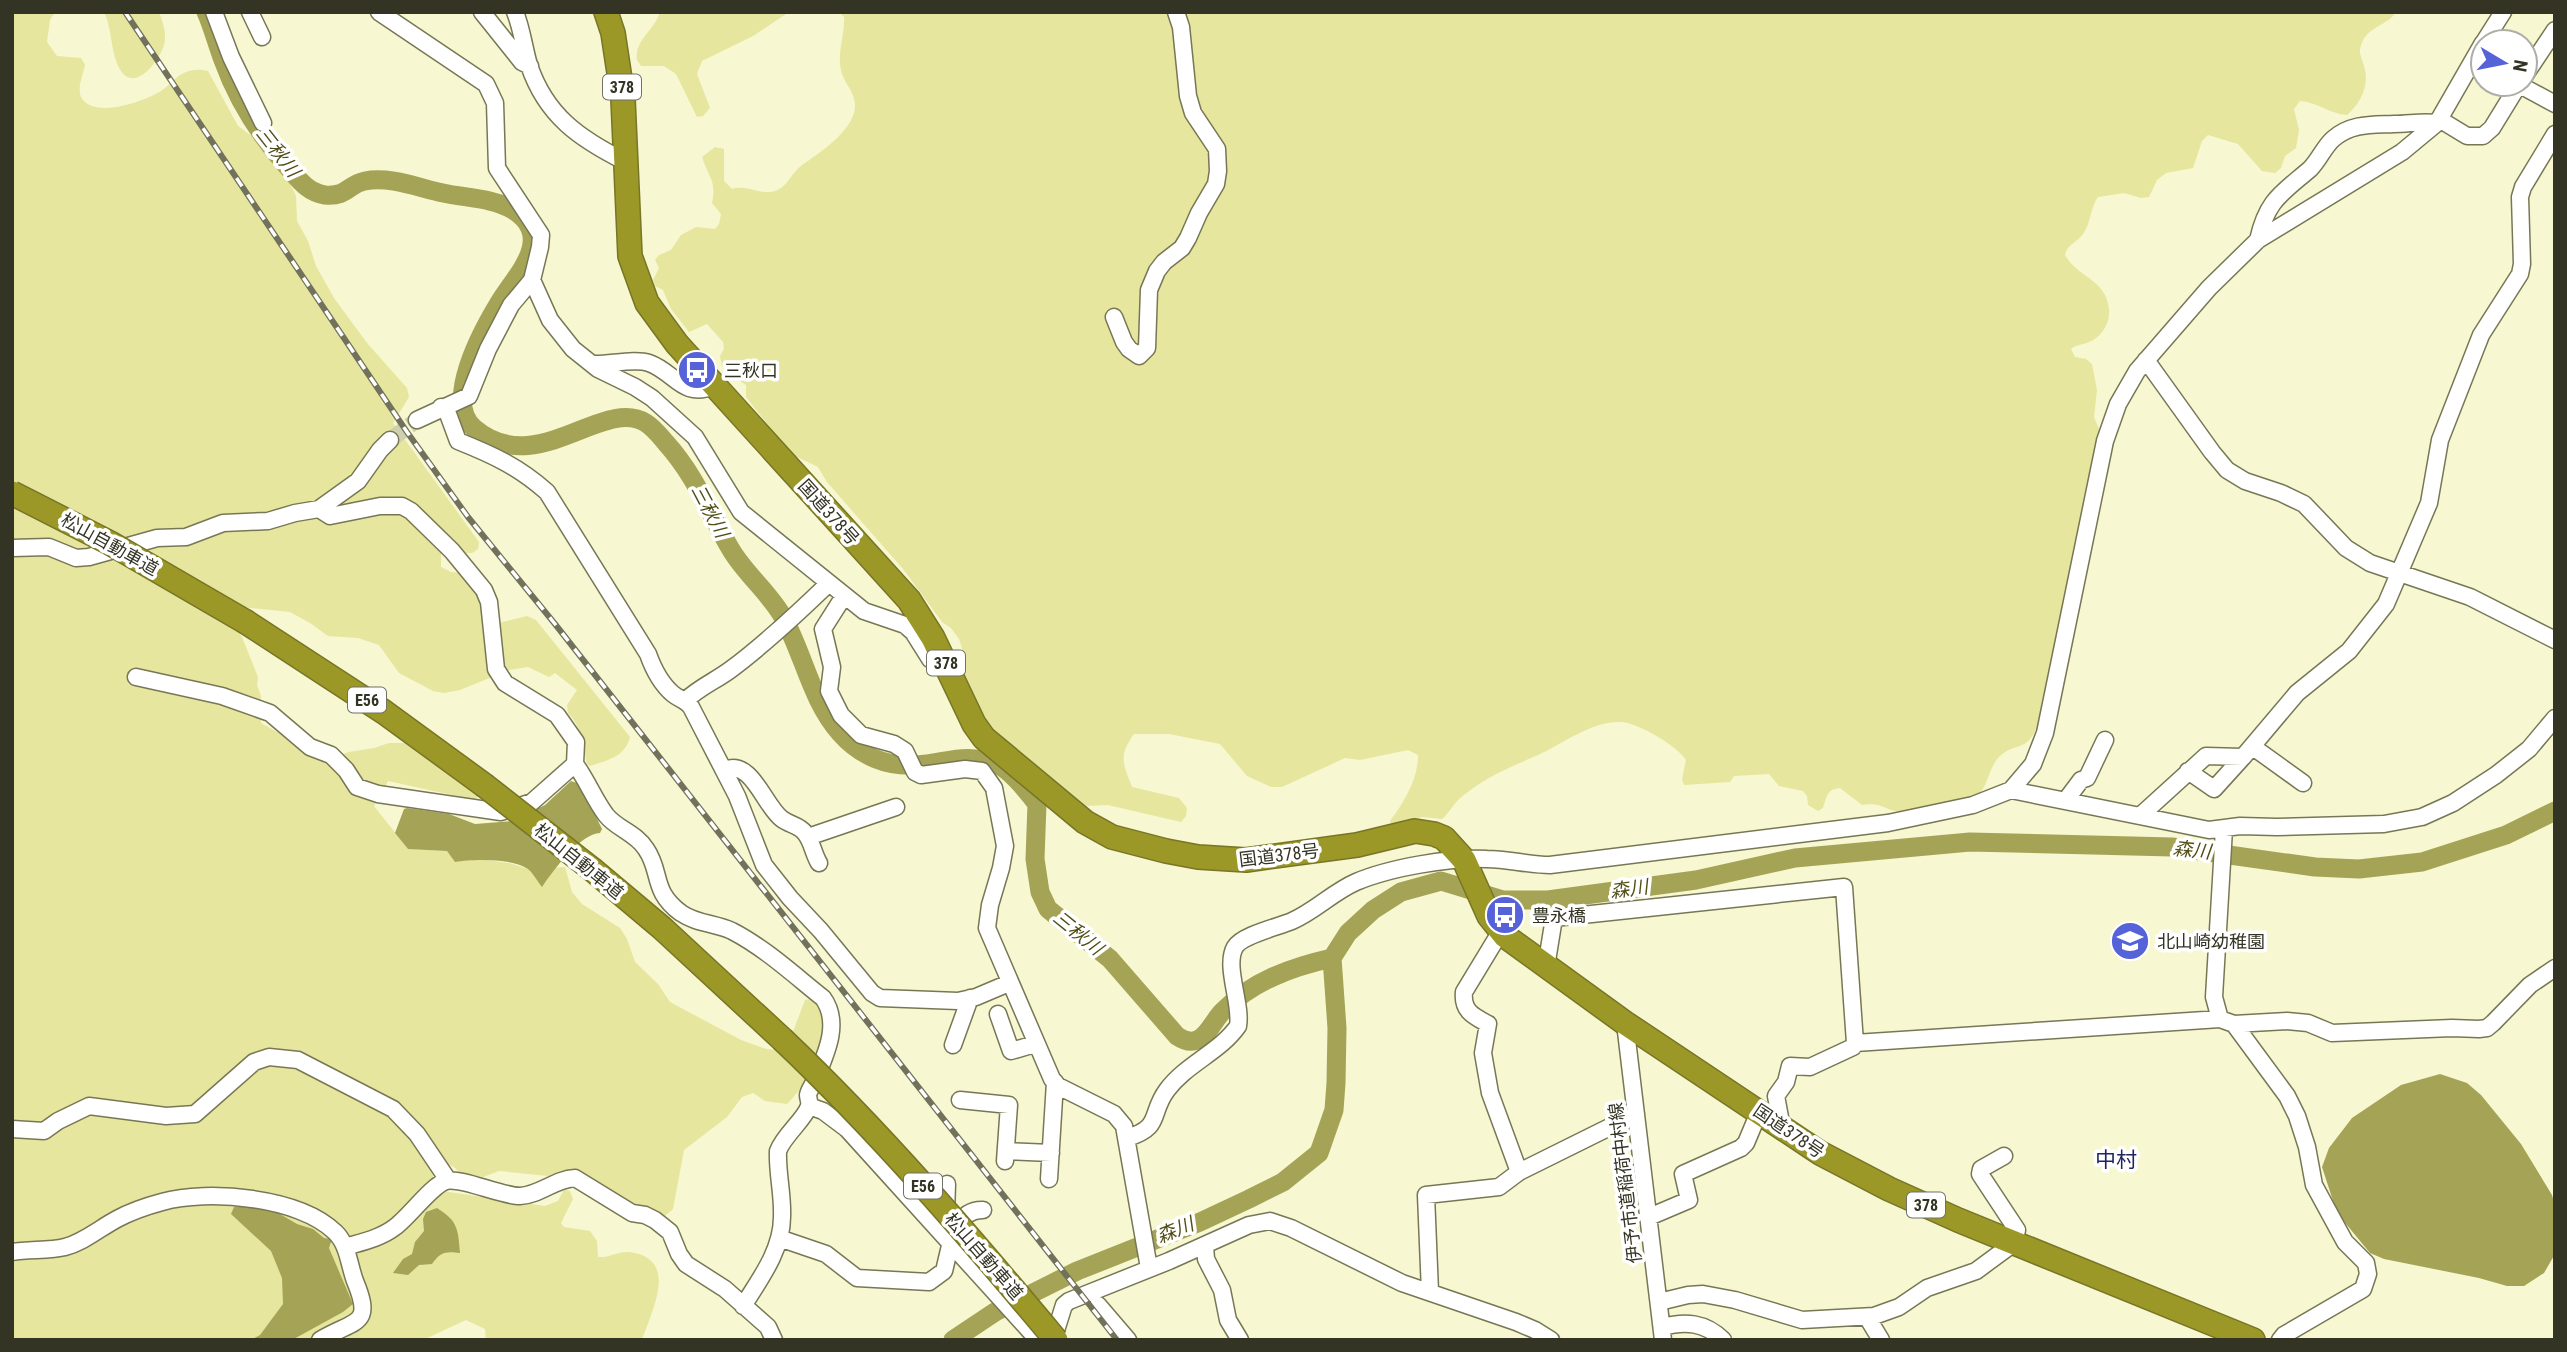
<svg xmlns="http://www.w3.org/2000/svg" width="2567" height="1352" font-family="'Roboto Condensed','Noto Sans JP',sans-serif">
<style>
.green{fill:#e6e69f}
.water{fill:#a4a356}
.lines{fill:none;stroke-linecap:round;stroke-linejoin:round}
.river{stroke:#a4a356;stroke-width:19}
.minor-tunnel{stroke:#d0d0af;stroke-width:16;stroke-dasharray:16 8;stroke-linecap:butt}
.minor-casing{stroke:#775;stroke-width:19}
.highway-casing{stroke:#777526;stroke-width:26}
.minor{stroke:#fff;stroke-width:16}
.highway{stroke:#9b9827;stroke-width:23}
.rail-casing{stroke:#72725c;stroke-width:6}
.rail{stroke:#fff;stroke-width:3.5;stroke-dasharray:10;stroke-linecap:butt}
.highway-bridge-casing{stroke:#777526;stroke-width:26;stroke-linecap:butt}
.highway-bridge{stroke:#9b9827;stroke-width:23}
.labels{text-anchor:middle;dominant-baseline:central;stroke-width:7;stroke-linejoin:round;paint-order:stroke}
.shield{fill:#fff;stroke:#717166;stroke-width:2}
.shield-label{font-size:16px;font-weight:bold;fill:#343425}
.poi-label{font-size:18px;fill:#343425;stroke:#fff;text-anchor:start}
.street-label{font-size:18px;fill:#343425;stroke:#fff}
.water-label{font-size:19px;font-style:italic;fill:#514f15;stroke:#fff}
.quarter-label{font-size:21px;fill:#20255e;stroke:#fff}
</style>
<rect width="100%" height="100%" fill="#f7f7d1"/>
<!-- green -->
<path class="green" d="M12 12H55L50 20 47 42 57 56 81 58 85 65C83 75 77 87 81 97 93 120 145 101 161 91 169 86 174 78 182 74 191 69 198 69 208 71L238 126 253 137 288 179 296 196 297 221 308 241 316 266 334 298 367 343 407 388 409 397 393 423 479 542 478 549 472 553H462L448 541 441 551V567L451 572 462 573 479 591 486 620 499 623 527 616 536 620 630 737C625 757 608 760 590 766L587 764C583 745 582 727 568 713L567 705 577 690 555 673 549 677 528 667 509 670 460 690 444 693 433 691 399 673 379 645 358 638 328 636 310 623 290 612 241 607 230 621 242 637 258 677 257 685 261 696V723L279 733 305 753 325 760 349 752 374 748 389 743H404L429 756 480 793 475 800 388 781 374 806 408 849 447 851 455 861 477 859 509 863 528 869 565 867 572 892 582 904 620 928 627 939 635 962 658 984 670 1002 741 1040 766 1049 778 1050 794 1029 805 1000 811 999C820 1007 829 1020 827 1032 823 1055 803 1089 787 1104L765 1101 753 1093 742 1097 727 1117 684 1150 673 1209 665 1216C640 1216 593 1189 577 1170L561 1171 548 1176 499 1171 483 1177 462 1175 454 1167 438 1160 432 1163 433 1177 442 1191 545 1206 558 1201 564 1190 570 1191 573 1199 561 1223 564 1227 590 1231 597 1241 598 1257C609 1258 618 1251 629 1252 680 1258 652 1310 642 1340H486L485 1329 466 1320 423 1340H12Z
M104 12H159C163 23 167 33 164 45 160 59 136 93 121 71 110 54 113 30 104 12Z
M660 12H789L753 36 702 61 697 74 710 108 703 116 697 117 676 74 664 66H641L637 60C634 40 655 30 660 12Z
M839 12H2396C2389 25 2367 26 2361 45 2358 53 2362 58 2364 66 2370 85 2361 103 2347 115 2330 114 2317 102 2300 101L2294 109 2299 130 2296 148 2285 156 2281 168 2275 173 2262 171 2238 144 2208 135 2202 141 2193 168 2166 173 2157 180 2149 197 2141 198 2124 193 2098 197C2090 208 2091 223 2083 234 2077 243 2067 244 2065 255 2078 278 2106 279 2109 309 2110 321 2105 331 2096 338 2088 345 2078 343 2071 349L2075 357 2086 359 2092 364 2097 390 2094 417 2100 431 2037 726C2027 753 2015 741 1999 757 1988 768 1989 786 1977 796L1901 812C1883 810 1883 802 1862 805L1840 788C1827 789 1827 796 1823 808L1818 811 1808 805 1807 796 1803 791 1779 786 1769 774 1734 776 1730 782 1684 785 1682 779 1686 760C1676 745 1640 724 1622 722 1593 720 1564 743 1538 755 1508 768 1485 777 1459 799 1453 805 1449 813 1442 819L1422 817 1395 825H1391L1390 821C1404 802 1418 780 1418 755L1408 750 1360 760 1345 758 1282 787H1271L1247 776 1220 744 1169 734H1134C1118 756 1123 763 1132 787L1179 798 1187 808 1186 816 1181 822 1108 805 1086 806 1073 801 989 731 966 686 961 669 962 648 959 639 951 628 942 622 903 569 827 482 818 467 791 454 746 397V385L740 381H732L722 366 720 356 724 349 723 342 707 324 689 332 671 309 663 290 655 286 653 280 659 268 655 260 659 255 671 250 681 235 696 227 715 229 719 224 721 214 712 203C717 180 708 177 702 157L715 147 724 149V181L732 189C748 185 754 193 769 192 787 191 789 175 801 166 819 153 862 126 854 99 852 89 843 81 841 70 837 52 845 35 844 17Z"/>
<!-- water -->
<path class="water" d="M571 781 580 784 602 829 600 833C581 833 552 872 542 887 538 882 533 873 528 869 512 858 473 859 455 862L447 851 408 849 395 833 404 809 407 808 449 814 475 824 512 821 545 805Z
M2440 1074 2467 1083 2481 1095 2521 1144 2552 1195 2555 1205V1254L2544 1273 2524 1286H2507L2479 1278 2384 1259 2370 1253 2337 1213 2322 1167 2329 1148 2352 1118 2401 1085Z
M249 1206 273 1210 297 1224 313 1229 324 1238 332 1239 329 1248 353 1304 343 1312 292 1340H251L260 1335 283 1304 282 1278 271 1251 231 1214 234 1207Z
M437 1208C458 1221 458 1229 460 1253 446 1251 440 1252 432 1264L419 1265 408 1275 393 1273 403 1259 412 1254 415 1242 424 1231 423 1219 426 1212Z"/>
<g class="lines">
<!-- river -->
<path class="river" d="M206 12C213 28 217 44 223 60 237 99 259 134 286 165 298 178 306 192 325 195 348 197 348 184 365 181 390 176 419 188 443 193 465 198 494 198 513 210 557 238 514 277 499 303 482 331 443 402 474 428 536 481 603 396 646 423 654 428 660 436 666 443 695 475 709 512 730 548 744 573 769 592 783 617 804 655 811 700 840 733 860 756 887 767 917 765 946 763 966 752 996 764 1011 770 1027 791 1037 804L1035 859 1040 892 1048 909 1110 959 1177 1036C1183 1040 1190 1043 1197 1040 1208 1036 1214 1020 1222 1012 1252 981 1292 967 1332 958
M953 1340 995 1312 1077 1271 1200 1222 1249 1199 1283 1182 1319 1153 1334 1110 1336 1083 1337 1028 1332 958 1348 933 1373 910 1401 892 1441 881 1503 900H1548L1696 880 1795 858 1970 842 2172 847 2315 867 2359 869 2422 862 2506 835 2555 811"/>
<!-- minor-tunnel -->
<path class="minor-tunnel" d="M390 440 417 420"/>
<!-- minor casing -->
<g class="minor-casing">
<path id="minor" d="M214 12 231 57 263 123
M250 12 262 37
M379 12 486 84 495 103 497 168 541 235 540 247 532 280 511 305 488 349 469 396 417 420
M482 12 522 62 530 66
M515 12C522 29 524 48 529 65 546 116 580 139 626 162
M2484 42 2503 12
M2525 75 2555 30
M2518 84 2555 104
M2439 119 2467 136H2483L2492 128 2519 84
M2258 240C2267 200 2281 194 2310 169 2319 160 2324 147 2333 139 2351 123 2372 125 2394 124 2409 124 2422 121 2437 123
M532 280 550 320 573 349 598 369 635 387 652 398 695 437 741 512 864 611 905 625 913 632 930 659 944 658
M1114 317 1124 342 1129 349 1139 356 1147 348 1149 290 1157 271 1164 262 1182 248 1188 238 1199 213 1216 184 1218 171 1217 149 1193 113 1188 96 1181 27 1176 12
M2146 360 2212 452 2227 470 2245 481 2281 493 2304 504 2346 548 2370 563 2470 597 2555 640
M593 364C608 365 635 358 649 363 675 372 682 399 714 386
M441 407 448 414 458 441C493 455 519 467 547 492L648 654C653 668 661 684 673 694 679 699 686 700 691 707L737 796 764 865 790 898 821 931 872 993 880 998 958 1001 976 997 1009 983
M12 548 49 547 76 558 89 557 157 538 186 537 223 523 268 521 295 513 319 509 358 481 380 450 390 440
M844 596 823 629 832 667 829 691 841 715 861 735 894 744 905 751 915 772 921 775 965 769 982 771 994 788 1005 846 1001 868 990 905 987 928 1052 1079 1058 1086 1114 1114 1124 1126 1149 1268
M136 677 222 696 270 713 310 747 331 755 346 770 357 787 378 794 501 812 532 802 575 764 576 742 557 715 505 683 496 669 489 602 484 590 452 551 411 511 402 506H380L330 516 319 509
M686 700C700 687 715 681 730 670 765 644 797 614 828 584
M2253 747 2303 783
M575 764C587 780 594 799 606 815 617 829 636 833 646 849 662 872 651 891 681 913 697 924 715 923 732 931 765 948 794 975 823 998 841 1023 826 1054 815 1080 813 1085 809 1090 808 1095 808 1098 810 1102 809 1106 805 1119 784 1135 778 1151 777 1173 783 1194 782 1217 782 1250 760 1279 743 1306
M724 770C752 758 764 806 782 819 790 825 799 825 805 833 812 841 813 853 819 863
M2188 771 2214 789 2243 757
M2011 790 2209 830 2240 826 2277 827 2384 824 2422 817 2453 803 2496 775 2529 749 2555 718
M2066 800 2081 780 2087 778 2105 740
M2140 816 2206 756 2243 757 2297 693 2349 651 2386 604 2429 503 2440 440 2481 335 2520 274 2522 264 2520 197 2523 187 2555 134
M808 837 896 807
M1501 931 1464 992C1462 1011 1473 1016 1488 1024L1483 1053 1490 1093 1519 1172
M1546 967 1554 918 1844 887 1855 1043 2220 1019 2234 1024 2287 1021 2308 1023 2332 1033 2452 1028 2479 1029 2487 1028 2493 1023 2530 985 2555 968
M998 1014 1011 1051 1035 1044
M2220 1019 2214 997 2224 829
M1625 1023 1663 1340
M2234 1024 2287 1096 2297 1116 2307 1147 2314 1185 2345 1242 2366 1263 2368 1274 2363 1289 2284 1335 2280 1340
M953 1045 970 998
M960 1100 1009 1105 1005 1161
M809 1106 823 1111 847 1129 1038 1340
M1782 1128 1776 1096 1786 1082 1790 1066 1810 1067 1853 1047 1855 1043
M12 1129 44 1131 58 1121 89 1106 166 1116 195 1114 254 1062 269 1057 298 1060 393 1109 417 1134 448 1180
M1127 1138C1163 1127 1149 1114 1167 1090 1186 1064 1220 1052 1238 1026 1242 1004 1224 966 1235 947 1242 935 1278 927 1292 921 1315 911 1333 892 1356 882 1389 868 1450 857 1487 859 1508 859 1529 865 1550 865L1888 823 1973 805 2011 790 2033 764 2045 733 2105 441 2118 404 2137 371 2209 288 2258 240 2402 152 2437 123 2483 43
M1007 1151 1051 1153
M1049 1179 1055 1082
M946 1213 947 1184
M1649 1217 1689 1200 1683 1174 1741 1148 1746 1143 1759 1112
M779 1238 826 1254 857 1278 929 1282 944 1271C950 1249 953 1209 983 1210
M1205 1246 1206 1259 1222 1290 1228 1320 1240 1340
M345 1247C362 1242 381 1238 395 1227 409 1217 432 1185 446 1181 462 1177 500 1196 520 1196 540 1195 555 1179 575 1178L632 1213 645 1215 655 1220 670 1232 679 1254 686 1264 725 1289 768 1327 774 1340
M12 1252C29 1249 49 1251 65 1247 84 1242 100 1228 117 1219 130 1212 147 1206 162 1202 208 1189 299 1197 335 1232 348 1244 349 1265 355 1281 374 1327 355 1319 320 1340
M1430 1292 1426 1195 1499 1187 1519 1172 1636 1114
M1659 1302 1688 1295 1703 1294 1735 1300 1802 1320 1874 1316 1899 1307 1927 1288 1976 1271 2014 1243 2017 1230 1980 1174 1981 1169 2004 1156
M1098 1305 1128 1340
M1867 1317 1881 1340
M1662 1327C1685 1321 1705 1322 1723 1340
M1053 1340 1064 1305 1069 1301 1169 1261 1249 1225 1270 1221 1291 1228 1402 1283 1516 1322 1535 1330 1551 1340"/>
</g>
<!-- highway casing -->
<g class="highway-casing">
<path id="highway" d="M606 12 613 33 623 99 630 256 647 303 677 344 909 600 933 638 974 724 984 738 1085 822 1112 837 1166 851 1198 857 1246 860 1357 845 1415 831 1434 834 1444 838 1464 860 1489 916 1505 936 1625 1023 1820 1153 1889 1189 1958 1220 2253 1340
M246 622 384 712 484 785
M593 870 662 928 782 1039"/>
</g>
<!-- minor -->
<use href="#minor" class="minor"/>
<!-- highway -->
<use href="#highway" class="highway"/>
<!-- rail casing -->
<g class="rail-casing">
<path id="rail" d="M125 12 407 432 468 517 555 624 1117 1340"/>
</g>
<!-- rail -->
<use href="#rail" class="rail"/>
<!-- highway-bridge casing -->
<g class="highway-bridge-casing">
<path id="highway-bridge" d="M12 493 110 543 246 622
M484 785 593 870
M782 1039C881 1133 969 1236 1056 1340"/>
</g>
<!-- highway-bridge -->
<use href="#highway-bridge" class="highway-bridge"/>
</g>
<!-- icons -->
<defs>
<g id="bus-disc" transform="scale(2.0125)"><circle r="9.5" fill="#5662d8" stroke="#fff"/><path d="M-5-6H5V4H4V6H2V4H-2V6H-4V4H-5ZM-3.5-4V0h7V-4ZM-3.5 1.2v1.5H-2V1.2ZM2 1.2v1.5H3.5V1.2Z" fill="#fff"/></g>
<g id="school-disc" transform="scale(2.0125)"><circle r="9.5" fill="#5662d8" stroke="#fff"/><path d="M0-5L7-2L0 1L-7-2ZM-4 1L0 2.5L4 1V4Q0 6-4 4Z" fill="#fff"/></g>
</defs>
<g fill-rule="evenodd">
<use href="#bus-disc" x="697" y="370"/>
<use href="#bus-disc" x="1505" y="915"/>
<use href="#school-disc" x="2130" y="941"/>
</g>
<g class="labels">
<!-- shield labels -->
<g class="shield">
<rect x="603" y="74.5" width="38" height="25" rx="5"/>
<rect x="927" y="650.5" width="38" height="25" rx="5"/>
<rect x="348" y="687.5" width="38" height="25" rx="5"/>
<rect x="904" y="1173.5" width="38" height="25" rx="5"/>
<rect x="1907" y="1192.5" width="38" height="25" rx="5"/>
</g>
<g class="shield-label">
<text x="622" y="87">378</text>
<text x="946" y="663">378</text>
<text x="367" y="700">E56</text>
<text x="923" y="1186">E56</text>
<text x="1926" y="1205">378</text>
</g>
<!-- poi labels -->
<g class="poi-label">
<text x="724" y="370">三秋口</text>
<text x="1532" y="915">豊永橋</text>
<text x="2157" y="941">北山崎幼稚園</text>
</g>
<!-- street labels -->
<g class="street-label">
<text transform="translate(829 512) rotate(48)">国道378号</text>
<text transform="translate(110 544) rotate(29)">松山自動車道</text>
<text transform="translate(1279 855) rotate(-7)">国道378号</text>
<text transform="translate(579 861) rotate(39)">松山自動車道</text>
<text transform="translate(1789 1131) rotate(34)">国道378号</text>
<text transform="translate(1625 1183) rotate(-97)">伊予市道稲荷中村線</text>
<text transform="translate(984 1256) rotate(49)">松山自動車道</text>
</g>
<!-- water labels -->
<g class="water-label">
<text transform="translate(278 152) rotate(52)">三秋川</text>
<text transform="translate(710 511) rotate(62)">三秋川</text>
<text transform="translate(2192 850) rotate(6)">森川</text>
<text transform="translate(1629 889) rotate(-8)">森川</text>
<text transform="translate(1078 933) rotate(39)">三秋川</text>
<text transform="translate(1175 1230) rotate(-22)">森川</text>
</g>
<!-- quarter labels -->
<g class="quarter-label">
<text x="2116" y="1160">中村</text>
</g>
</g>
<!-- border -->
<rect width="2567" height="1352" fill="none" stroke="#343425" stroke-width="28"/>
<!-- north arrow -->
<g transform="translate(2504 63) rotate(100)"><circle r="33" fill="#ffffff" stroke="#aeaea8" stroke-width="2"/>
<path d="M0-5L12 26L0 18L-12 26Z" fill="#5662d8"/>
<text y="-10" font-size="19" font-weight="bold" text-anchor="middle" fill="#343425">N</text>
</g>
</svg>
